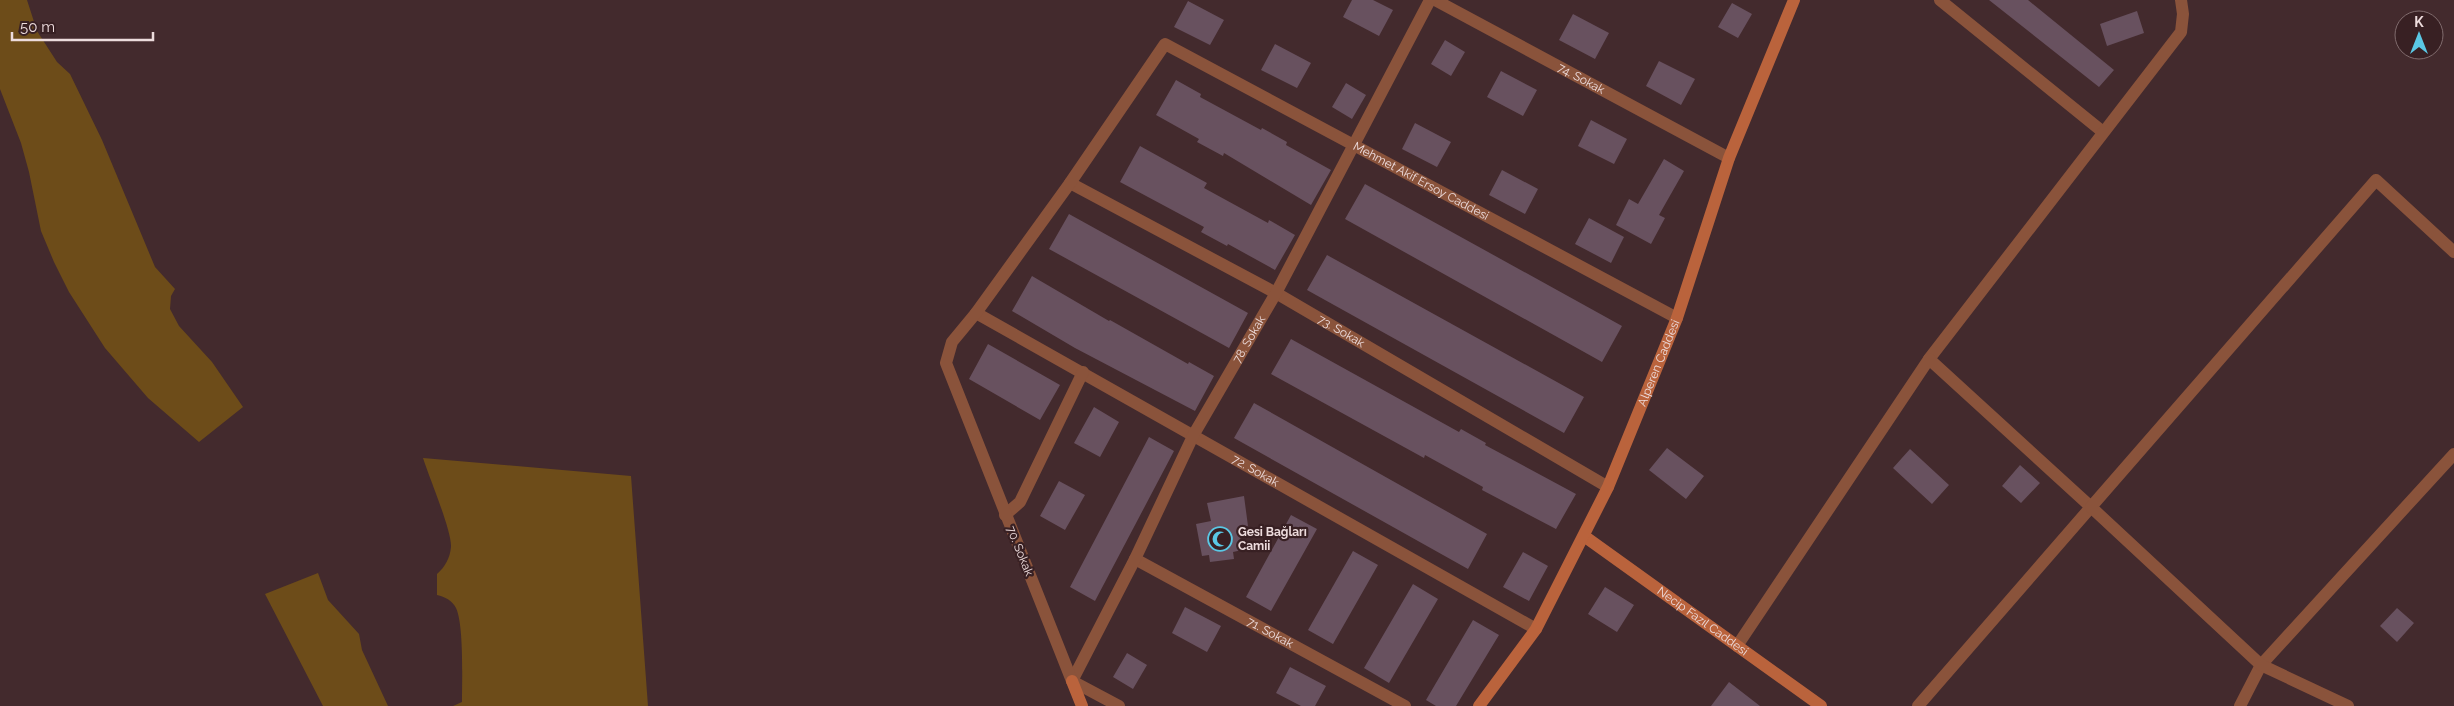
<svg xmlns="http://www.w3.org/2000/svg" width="2454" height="706" font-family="Raleway,sans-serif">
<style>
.green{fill:#6d4c19}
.building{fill:#68515f}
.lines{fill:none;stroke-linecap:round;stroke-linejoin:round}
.street{stroke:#8a533b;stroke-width:12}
.secondary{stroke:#ba633c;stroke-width:12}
.labels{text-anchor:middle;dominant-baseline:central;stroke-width:4.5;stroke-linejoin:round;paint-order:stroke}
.street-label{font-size:12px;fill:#eddcdd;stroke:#382023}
.poi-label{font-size:12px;font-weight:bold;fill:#eddcdd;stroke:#382023;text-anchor:start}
</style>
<rect width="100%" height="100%" fill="#432a2d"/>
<!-- green -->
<path class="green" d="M0 0H27L37 31 57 62 70 74 102 140 155 267 175 289 171 296 170 309 179 326 212 362 243 407 199 442 148 398 105 348 69 292 54 262 41 231 29 172 21 143 0 89Z
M423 458 631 476 648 706H453L462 702C462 681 464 625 456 608 452 600 445 597 437 595V574C445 567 450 558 451 547 452 531 429 477 423 458Z
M318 573 328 600 359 634 362 650 388 706H323L265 594Z"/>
<!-- building -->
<path class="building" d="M1352 0H1373L1393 10 1379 36 1343 17Z
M1989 0H2028L2114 70 2099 87Z
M1188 1 1224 20 1210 45 1174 27Z
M1732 3 1752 14 1738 38 1718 27Z
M2137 11 2144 33 2107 46 2100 24Z
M1573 14 1609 33 1595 59 1559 40Z
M1445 40 1465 52 1451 76 1431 64Z
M1275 44 1311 63 1297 88 1261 70Z
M1659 61 1695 79 1681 105 1646 86Z
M1501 71 1537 90 1523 116 1487 97Z
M1176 80 1201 94 1200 97 1261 130 1262 128 1287 142 1286 145 1331 170 1311 205 1224 153 1223 156 1197 142 1199 139 1156 115Z
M1346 83 1366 95 1352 119 1332 107Z
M1591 120 1627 139 1614 164 1578 146Z
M1415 123 1451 142 1437 167 1402 149Z
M1140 146 1207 183 1204 188 1268 223 1269 220 1295 235 1275 270 1228 244 1227 246 1201 232 1204 227 1120 182Z
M1664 159 1684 171 1659 215 1665 218 1651 244 1616 225 1629 199 1638 204Z
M1502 170 1538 189 1525 214 1489 195Z
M1365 184 1622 326 1602 362 1345 219Z
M1069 214 1248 313 1229 348 1049 249Z
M1589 218 1624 237 1611 263 1575 244Z
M1327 255 1584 397 1564 433 1307 290Z
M1032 276 1109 321 1110 320 1188 364 1189 362 1214 376 1195 411 1075 348 1012 311Z
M1291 339 1459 432 1461 429 1486 443 1485 445 1576 494 1556 529 1482 490 1483 487 1425 455 1424 458 1271 374Z
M988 344 1060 385 1040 420 969 379Z
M1254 403 1487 534 1468 569 1234 438Z
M1094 407 1119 422 1100 457 1074 443Z
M1149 437 1174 451 1095 601 1070 587Z
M1667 448 1704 476 1686 499 1649 470Z
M1910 449 1949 485 1932 504 1893 468Z
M2020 465 2040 483 2021 503 2002 486Z
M1059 481 1085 495 1065 530 1040 516Z
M1244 496 1248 526 1239 529 1242 550 1233 552 1234 559 1210 562 1209 555 1202 556 1196 524 1211 521 1207 503Z
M1291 515 1317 529 1271 611 1246 597Z
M1353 551 1378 565 1333 644 1308 630Z
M1523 552 1548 566 1529 601 1503 587Z
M1413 584 1438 599 1389 683 1364 668Z
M1605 587 1634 605 1617 632 1588 614Z
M1185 607 1221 626 1207 652 1172 633Z
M2397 608 2414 623 2397 642 2380 626Z
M1473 620 1499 635 1456 706H1436L1426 700Z
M1127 653 1147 665 1133 689 1113 677Z
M1290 667 1326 686 1315 706H1301L1276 693Z
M1729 682 1760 706H1711Z"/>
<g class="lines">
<!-- street -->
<g class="street">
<path id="s1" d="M1435 0 1729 158"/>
<path d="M1940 0 2103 132"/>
<path id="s2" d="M1070 183 1276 293 1608 487"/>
<path id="s3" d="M976 313 1536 629"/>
<path d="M1929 359 2181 32 2183 14 2181 0"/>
<path d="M1005 515 1020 502 1083 372"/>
<path id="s4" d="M1135 559 1405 706"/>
<path d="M1737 646 1929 359 2091 507 1918 706"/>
<path id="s5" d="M1072 681 1135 559 1194 434 1276 293 1430 0"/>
<path id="s6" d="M1119 706 1072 681 946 363 952 342 976 313 1070 183 1165 44 1677 318"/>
<path d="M2240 706 2261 665 2454 454"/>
<path d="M2348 706 2261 665 2091 507 2376 180 2454 252"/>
</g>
<!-- secondary -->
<g class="secondary">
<path id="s7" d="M1584 536 1821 706"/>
<path d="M1072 681 1082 706"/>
<path id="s8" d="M1479 706 1536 629 1608 487 1677 318 1729 158 1794 0"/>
</g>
</g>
<!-- icons -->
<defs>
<g id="mosque-ring" transform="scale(1.25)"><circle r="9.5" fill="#382023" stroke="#5ac8e5" stroke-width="1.5"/><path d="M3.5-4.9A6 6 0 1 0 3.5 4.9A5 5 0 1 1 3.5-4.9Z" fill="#5ac8e5"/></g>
</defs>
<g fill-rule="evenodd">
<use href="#mosque-ring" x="1220" y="539"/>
</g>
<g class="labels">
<!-- street labels -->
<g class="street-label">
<text stroke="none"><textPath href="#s1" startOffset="166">74. Sokak</textPath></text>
<text stroke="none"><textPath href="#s6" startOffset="1074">Mehmet Akif Ersoy Caddesi</textPath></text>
<text stroke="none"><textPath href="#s2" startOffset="309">73. Sokak</textPath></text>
<text stroke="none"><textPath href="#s5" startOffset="385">78. Sokak</textPath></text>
<text stroke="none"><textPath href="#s8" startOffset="389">Alperen Caddesi</textPath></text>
<text stroke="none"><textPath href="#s3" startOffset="321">72. Sokak</textPath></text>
<text transform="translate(1020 551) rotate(68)">70. Sokak</text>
<text stroke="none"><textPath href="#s7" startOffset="146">Necip Fazıl Caddesi</textPath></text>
<text stroke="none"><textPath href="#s4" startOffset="154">71. Sokak</textPath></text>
</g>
<!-- poi labels -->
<g class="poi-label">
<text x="1238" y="532">Gesi Bağları<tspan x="1238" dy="14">Camii</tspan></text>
</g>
</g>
<!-- north arrow -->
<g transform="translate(2419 35)"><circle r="24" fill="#382023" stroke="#806b6d"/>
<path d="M0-4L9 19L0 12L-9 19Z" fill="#5ac8e5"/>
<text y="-8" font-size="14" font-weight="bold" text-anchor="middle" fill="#eddcdd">K</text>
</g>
<!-- scale -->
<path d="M12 32v8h141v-8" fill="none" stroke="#eddcdd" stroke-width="2.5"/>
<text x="20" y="32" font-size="15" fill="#eddcdd" stroke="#382023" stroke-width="4" paint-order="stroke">50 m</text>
</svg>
